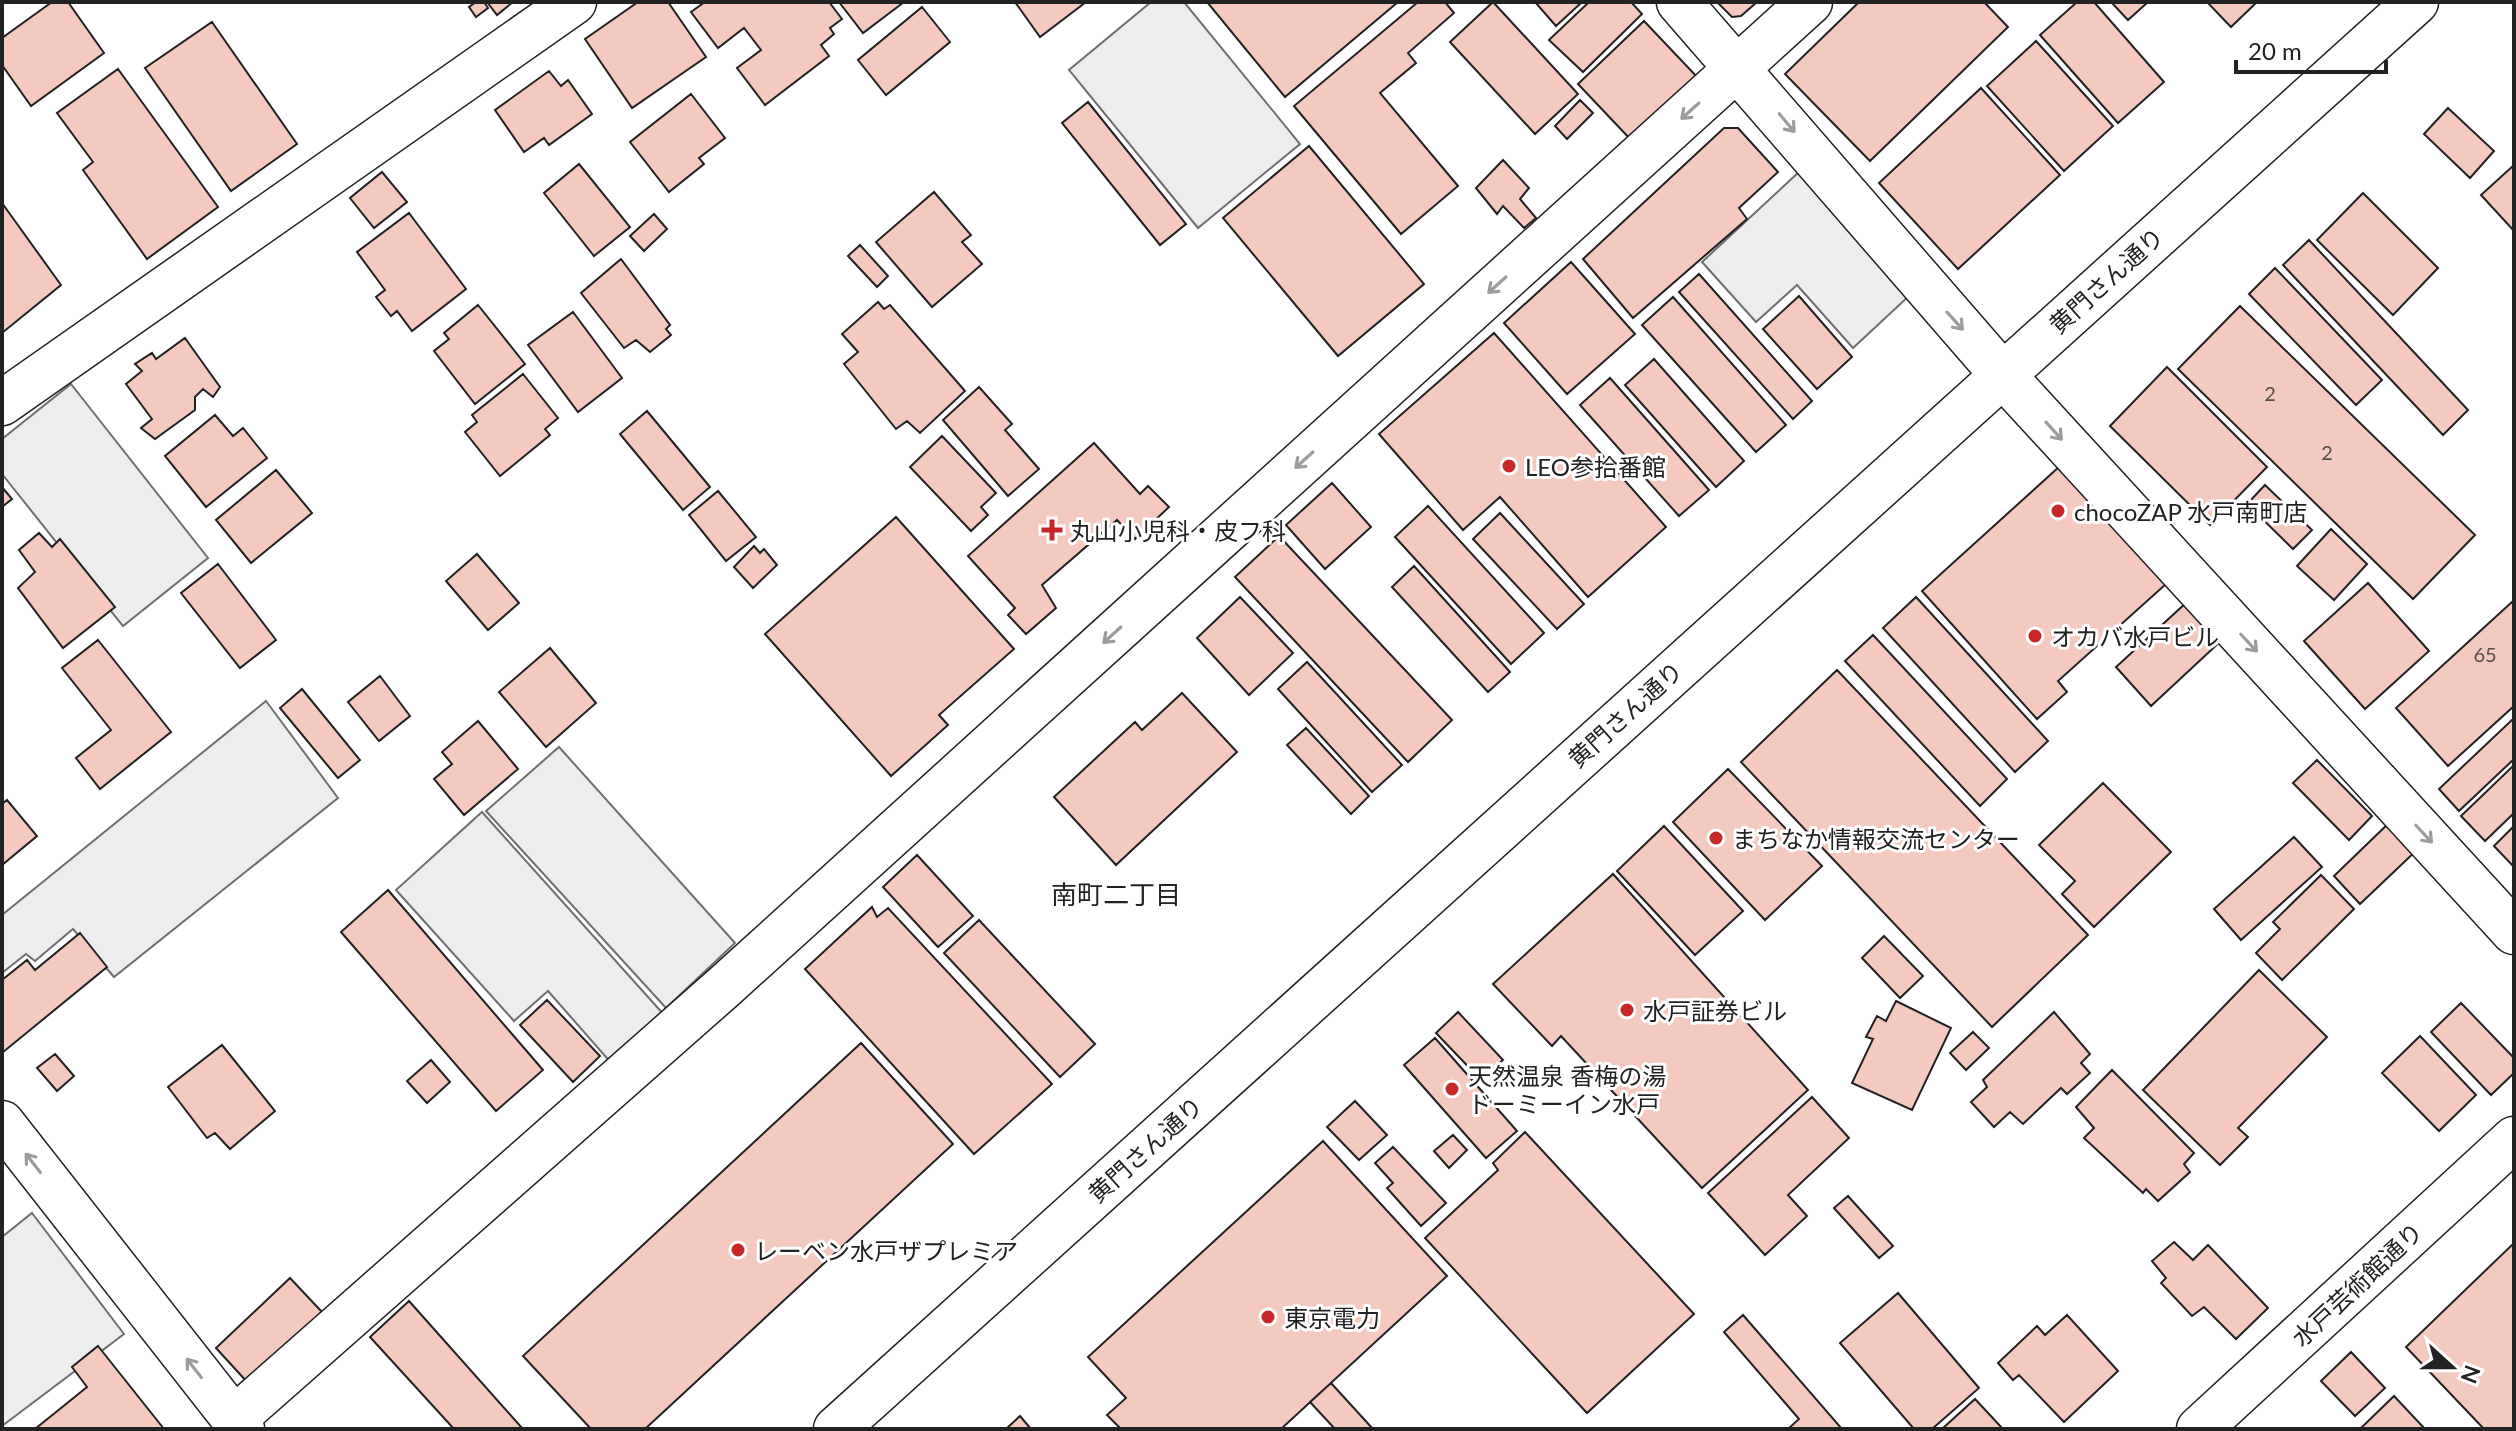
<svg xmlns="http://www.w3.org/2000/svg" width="2516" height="1431" font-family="Lato,'Noto Sans JP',sans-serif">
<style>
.parking{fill:#ededed;stroke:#6f6f6f;stroke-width:2}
.building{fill:#f3c9c0;stroke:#222;stroke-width:2}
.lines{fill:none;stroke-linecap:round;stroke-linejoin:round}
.minor-casing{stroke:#222;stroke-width:47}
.highway-casing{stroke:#222;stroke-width:47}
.minor{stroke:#fff;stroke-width:44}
.highway{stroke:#fff;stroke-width:44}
.oneway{stroke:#9c9c9c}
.poi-dot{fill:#c62828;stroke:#fff;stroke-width:3}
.labels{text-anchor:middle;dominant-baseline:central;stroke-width:6;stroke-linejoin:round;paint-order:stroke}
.number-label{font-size:20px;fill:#564c4a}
.street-label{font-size:24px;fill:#222;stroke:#fff}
.poi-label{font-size:24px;fill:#222;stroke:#fff;text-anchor:start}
.neighbourhood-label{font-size:26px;fill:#222;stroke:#fff}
</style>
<rect width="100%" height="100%" fill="#fff"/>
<!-- parking -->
<path class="parking" d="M1151 2H1184L1300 144 1198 228 1069 70Z
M1799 172 1910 295 1853 348 1797 285 1756 322 1702 262Z
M71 384 208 558 123 626 2 474V439Z
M266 701 338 798 114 977 73 929 35 961 26 954 2 973V915Z
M559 747 735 943 666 1008 486 811Z
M482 812 666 1017 613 1065 548 991 514 1021 396 890Z
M32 1213 124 1334 2 1426V1237Z"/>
<!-- building -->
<path class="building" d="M52 2H68L104 53 31 106 2 65V38Z
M476 2H484L488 8 476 17 469 7Z
M487 2H513L497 15Z
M638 2H668L706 57 632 108 585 39Z
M705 2H829L842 19 830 28 834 34 821 45 829 56 765 105 737 68 761 50 744 28 718 48 691 12Z
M839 2H904L863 33Z
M1015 2H1086L1040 37Z
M1207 2H1398L1285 97Z
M1418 2H1445L1454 13 1408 53 1416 63 1380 93 1458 186 1401 234 1294 106Z
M1493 2 1578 94 1535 134 1450 42Z
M1535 2H1582L1556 26Z
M1589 2H1631L1642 14 1583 72 1549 40Z
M1717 2H1757L1741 16 1732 17Z
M1859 2H1984L2008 27 1870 161 1785 74Z
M2077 2H2094L2164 82 2118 123 2040 35Z
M2111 2H2148L2128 20Z
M2207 2H2257L2231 27Z
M922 7 950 42 886 95 858 60Z
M1644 21 1699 79 1633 142 1578 84Z
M212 22 297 144 231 191 145 68Z
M2036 41 2113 126 2064 171 1987 86Z
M118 69 218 207 147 259 83 170 93 162 57 113Z
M549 71 561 86 568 80 592 114 549 145 544 138 524 152 495 110Z
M1981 88 2060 175 1958 269 1879 183Z
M691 94 725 138 699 158 704 164 669 192 630 142Z
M1580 100 1593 113 1567 139 1555 126Z
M1088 102 1186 224 1160 245 1062 123Z
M2448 108 2494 151 2470 178 2424 134Z
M1724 128H1738L1778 172 1739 208 1747 219 1633 318 1583 259Z
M1309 146 1424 284 1338 356 1223 218Z
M1503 160 1529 188 1520 199 1536 218 1524 228 1503 206 1497 214 1476 188Z
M579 164 630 227 594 256 544 193Z
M2514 165V231L2481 195Z
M382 172 407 202 374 228 350 198Z
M934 192 971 235 962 242 982 264 932 307 876 242Z
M2363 193 2438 268 2393 315 2317 240Z
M2 203 61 285 2 333Z
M409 213 466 289 412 331 397 311 391 316 376 297 385 290 357 252Z
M654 214 667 229 644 251 630 236Z
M2309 240 2468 410 2443 435 2283 265Z
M860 245 888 276 877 287 848 256Z
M621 259 670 325 666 329 671 335 650 352 636 340 624 348 581 293Z
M1571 262 1635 334 1567 394 1504 323Z
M2275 268 2382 380 2356 405 2249 294Z
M1699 274 1812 401 1793 419 1679 292Z
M1799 296 1852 357 1817 389 1763 329Z
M1673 297 1786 425 1756 452 1642 325Z
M878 302 884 309 890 305 965 391 920 433 907 421 896 429 844 364 858 352 842 334Z
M478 305 525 364 475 404 434 351 449 339 444 333Z
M2240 306 2475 535 2413 599 2178 369Z
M573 312 622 378 578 412 528 345Z
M1494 333 1666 527 1588 597 1500 497 1463 530 1379 434Z
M185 338 220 387 213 397 203 389 195 397V410L155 439 141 428 152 419 126 384 142 371 135 364 152 353 156 359Z
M1654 359 1744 461 1716 487 1625 385Z
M2167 367 2267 467 2210 525 2110 426Z
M523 374 558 418 545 429 550 435 500 476 465 432 477 422 472 415Z
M1610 378 1709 490 1679 516 1580 405Z
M979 387 1012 424 1005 430 1039 469 1008 496 943 420Z
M647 411 710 487 683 510 620 434Z
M215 415 233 436 243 428 267 458 206 507 165 456Z
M942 436 996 493 981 507 988 515 971 531 910 467Z
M1094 443 1140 494 1148 486 1169 507 1135 539 1117 520 1042 585 1056 608 1026 634 1008 615 1015 608 968 556Z
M2060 466 2166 584 2058 681 2067 692 2037 719 1922 591Z
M276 470 312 513 251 563 216 520Z
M1332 483 1371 527 1325 569 1286 525Z
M2265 485 2312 530 2293 549 2247 504Z
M2 487 12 499 2 507Z
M718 491 756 537 726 561 689 515Z
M1428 506 1544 633 1511 664 1395 537Z
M1500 513 1584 604 1557 629 1473 539Z
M896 517 1014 649 939 715 948 725 891 776 765 634Z
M2331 529 2367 564 2334 600 2297 566Z
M39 533 52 547 60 539 115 607 63 648 18 588 35 572 19 550Z
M1279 536 1452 720 1408 762 1235 577Z
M754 546 760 553 764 549 777 565 753 588 734 567Z
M477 554 519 603 488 630 446 581Z
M218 564 276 640 240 668 181 593Z
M1414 566 1510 672 1488 692 1392 587Z
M2368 583 2429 651 2365 709 2304 641Z
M1240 597 1293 653 1249 695 1197 638Z
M1916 597 2048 741 2015 772 1883 628Z
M2513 601 2514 706 2448 766 2396 708Z
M2187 602 2222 640 2151 706 2116 667Z
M1873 635 2007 779 1980 806 1845 661Z
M98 640 171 732 100 789 76 758 111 730 62 668Z
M550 648 596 703 546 747 499 692Z
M1307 662 1402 765 1372 792 1278 689Z
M1837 670 2088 935 1992 1027 1741 762Z
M380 676 410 716 379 741 348 702Z
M302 689 360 760 338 778 280 708Z
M1182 693 1237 752 1116 865 1054 797 1135 722 1142 730Z
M2514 718V759L2459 811 2439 789Z
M478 721 518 769 464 815 434 779 452 764 442 752Z
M1306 728 1369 796 1351 814 1287 745Z
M2317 760 2372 816 2349 840 2293 783Z
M2514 765V813L2485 841 2461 816Z
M1728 769 1822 866 1765 920 1673 822Z
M2103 783 2171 852 2094 927 2062 894 2075 881 2039 845Z
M7 800 37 836 2 865V804Z
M2392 820 2419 848 2360 904 2334 876Z
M1664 826 1743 911 1695 955 1617 871Z
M2514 826V867L2494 846Z
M2294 837 2322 867 2241 940 2214 909Z
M917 855 973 916 938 947 883 887Z
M1613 874 1808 1090 1702 1188 1561 1036 1552 1046 1493 984Z
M2321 875 2354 909 2282 980 2256 953 2280 929 2273 922Z
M388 890 543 1070 496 1111 341 932Z
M872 907 877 917 888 908 1052 1084 974 1154 805 969Z
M979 920 1095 1044 1060 1077 944 953Z
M80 933 107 967 2 1053V980L27 960 35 970Z
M1884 936 1923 976 1900 998 1862 958Z
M2259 970 2327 1037 2238 1128 2248 1137 2220 1165 2143 1090Z
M547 1000 600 1056 573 1082 520 1025Z
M1896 1001 1951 1028 1912 1110 1852 1083 1873 1039 1866 1037 1877 1016 1886 1021Z
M2461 1003 2514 1058V1073L2491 1095 2431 1032Z
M1458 1012 1503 1060 1481 1080 1436 1033Z
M2054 1012 2090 1054 2081 1063 2090 1073 2067 1094 2061 1088 2023 1124 2010 1112 1994 1127 1971 1102 1987 1087 1983 1080Z
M1973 1032 1989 1048 1966 1070 1950 1053Z
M2420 1036 2476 1095 2439 1131 2382 1073Z
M1435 1038 1517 1131 1486 1158 1404 1065Z
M861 1043 953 1144 645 1429H591L523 1356Z
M222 1045 275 1111 230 1149 215 1133 207 1138 168 1087Z
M55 1054 74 1076 57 1091 37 1068Z
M431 1060 450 1082 427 1103 407 1081Z
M2112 1070 2194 1153 2184 1164 2190 1172 2158 1201 2146 1189 2143 1193 2084 1138 2094 1128 2076 1107Z
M1812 1097 1849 1138 1788 1195 1807 1216 1765 1255 1708 1193Z
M1355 1101 1387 1135 1359 1160 1327 1127Z
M1525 1132 1694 1314 1587 1413 1425 1238 1498 1170 1493 1163Z
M1453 1135 1467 1150 1449 1168 1434 1151Z
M1323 1141 1447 1276 1281 1429H1121L1107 1415 1126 1398 1088 1357Z
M1393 1147 1446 1203 1421 1226 1387 1188 1393 1183 1375 1163Z
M1848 1196 1893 1246 1879 1258 1834 1208Z
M2174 1242 2193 1260 2208 1245 2268 1308 2236 1339 2204 1307 2192 1316 2161 1283 2166 1278 2152 1261Z
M2514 1243V1429H2484L2406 1347Z
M290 1278 322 1312 248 1383 216 1348Z
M1898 1293 1979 1388 1932 1429H1914L1840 1343Z
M409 1301 523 1429H454L370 1337Z
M1743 1315 1842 1429H1788L1799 1419 1724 1332Z
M2067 1315 2118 1371 2064 1422 2019 1375 2013 1380 1998 1363 2037 1326 2045 1335Z
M98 1346 164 1429H35L87 1387 72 1367Z
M2351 1352 2385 1388 2355 1416 2321 1381Z
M1331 1383 1373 1429H1335L1310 1402Z
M2394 1396 2425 1429H2360Z
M1975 1399 2003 1429H1942Z
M1020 1416 1031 1429H1006Z"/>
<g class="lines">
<!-- minor casing -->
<g class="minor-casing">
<path id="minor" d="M1679 2 2001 373 2514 932
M2 403 574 2
M2 1123 242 1429
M234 1419 725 986 1810 2
M2199 1429 2514 1139"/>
</g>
<!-- highway casing -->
<g class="highway-casing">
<path id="highway" d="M836 1429 2416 2"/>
</g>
<!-- minor -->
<use href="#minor" class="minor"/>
<!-- highway -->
<use href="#highway" class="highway"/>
</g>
<!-- one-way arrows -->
<defs><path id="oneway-shaft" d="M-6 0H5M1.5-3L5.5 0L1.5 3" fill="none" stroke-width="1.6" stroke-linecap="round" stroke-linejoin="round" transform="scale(2)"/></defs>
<g class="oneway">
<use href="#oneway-shaft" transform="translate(1690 111) rotate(138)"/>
<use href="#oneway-shaft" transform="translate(1787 123) rotate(50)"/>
<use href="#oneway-shaft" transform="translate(1497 285) rotate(138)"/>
<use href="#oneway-shaft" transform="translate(1955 321) rotate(48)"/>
<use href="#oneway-shaft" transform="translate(2054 431) rotate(48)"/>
<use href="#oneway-shaft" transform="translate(1304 460) rotate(138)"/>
<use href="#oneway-shaft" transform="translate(1112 635) rotate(138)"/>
<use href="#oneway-shaft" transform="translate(2249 643) rotate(47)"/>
<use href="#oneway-shaft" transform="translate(2424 834) rotate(47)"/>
<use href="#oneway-shaft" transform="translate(33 1163) rotate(-128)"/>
<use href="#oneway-shaft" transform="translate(194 1368) rotate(-128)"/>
</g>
<!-- markers -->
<g class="poi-dot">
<circle cx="1509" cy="466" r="8"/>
<circle cx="2058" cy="511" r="8"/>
<path d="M1048 518h8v8h8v8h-8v8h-8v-8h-8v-8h8z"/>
<circle cx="2035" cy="636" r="8"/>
<circle cx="1716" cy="838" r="8"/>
<circle cx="1627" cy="1010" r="8"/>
<circle cx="1452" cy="1089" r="8"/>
<circle cx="738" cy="1250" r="8"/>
<circle cx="1268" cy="1317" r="8"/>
</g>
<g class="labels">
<!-- number labels -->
<g class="number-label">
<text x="2270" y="393">2</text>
<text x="2327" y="452">2</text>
<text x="2485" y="654">65</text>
</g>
<!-- street labels -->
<g class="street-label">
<text transform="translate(2106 280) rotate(-42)">黄門さん通り</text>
<text transform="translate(1625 714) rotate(-42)">黄門さん通り</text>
<text transform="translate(1145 1149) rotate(-42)">黄門さん通り</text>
<text transform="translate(2357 1284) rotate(-43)">水戸芸術館通り</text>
</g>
<!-- poi labels -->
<g class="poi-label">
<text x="1525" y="466">LEO参拾番館</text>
<text x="2074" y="511">chocoZAP 水戸南町店</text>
<text x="1070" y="530">丸山小児科・皮フ科</text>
<text x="2051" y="636">オカバ水戸ビル</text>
<text x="1732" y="838">まちなか情報交流センター</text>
<text x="1643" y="1010">水戸証券ビル</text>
<text x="1468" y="1075">天然温泉 香梅の湯<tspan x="1468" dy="28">ドーミーイン水戸</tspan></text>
<text x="754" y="1250">レーベン水戸ザプレミア</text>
<text x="1284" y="1317">東京電力</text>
</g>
<!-- neighbourhood labels -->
<g class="neighbourhood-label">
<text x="1116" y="894">南町二丁目</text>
</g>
</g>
<!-- border -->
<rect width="2516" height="1431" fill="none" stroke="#222222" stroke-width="8"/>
<!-- north arrow -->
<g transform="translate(2452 1367) rotate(111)" stroke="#ffffff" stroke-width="6" paint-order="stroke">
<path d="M0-6L14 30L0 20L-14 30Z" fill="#222222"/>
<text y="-12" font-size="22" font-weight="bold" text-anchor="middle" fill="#222222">N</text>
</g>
<!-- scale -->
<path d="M2236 60v12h150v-12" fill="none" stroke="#222222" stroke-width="4"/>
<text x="2248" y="60" font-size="24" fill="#222222" stroke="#ffffff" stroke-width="6" paint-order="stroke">20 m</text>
</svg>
